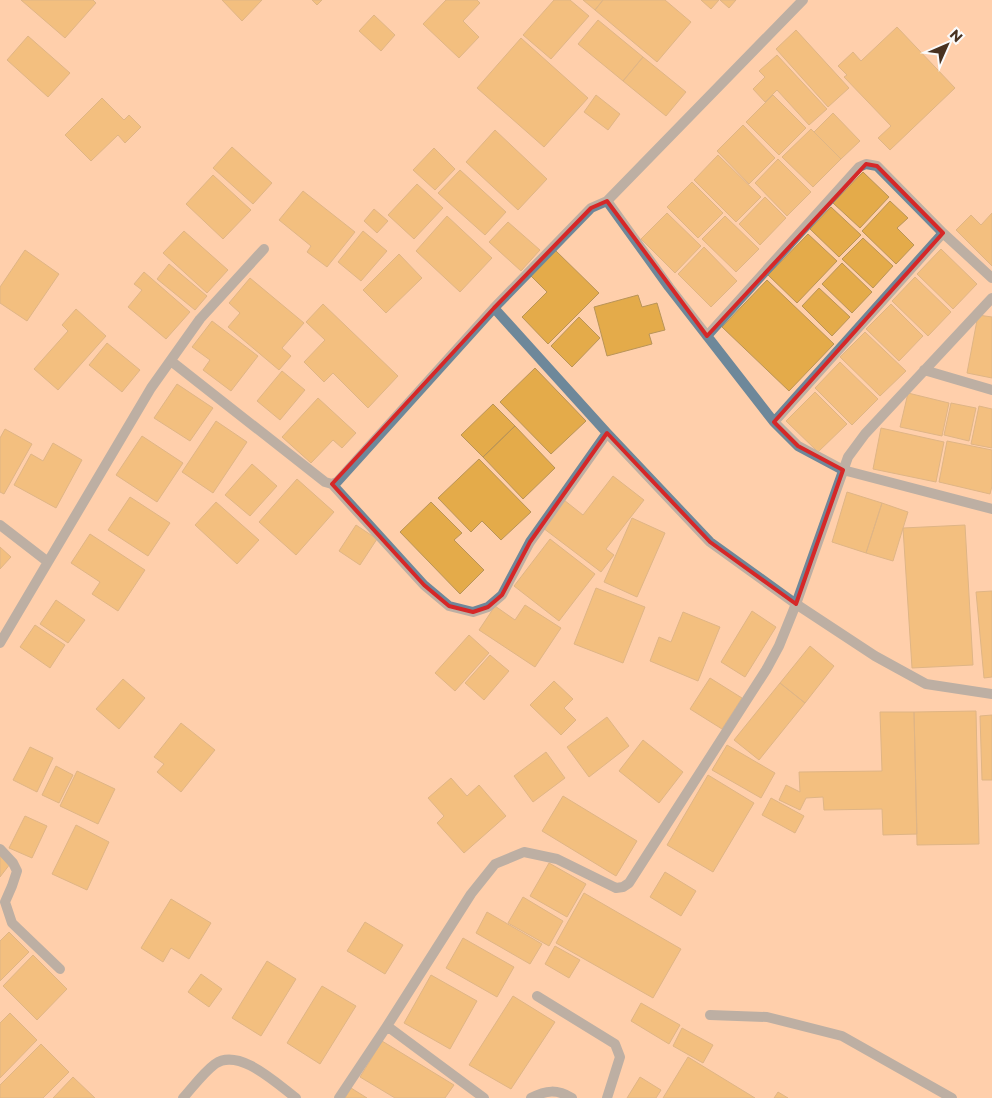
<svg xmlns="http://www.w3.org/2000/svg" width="992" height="1098" font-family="Montserrat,sans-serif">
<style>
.building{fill:#e4ab4a;stroke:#b99458}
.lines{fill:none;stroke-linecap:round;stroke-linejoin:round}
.service{stroke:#6e889a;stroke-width:10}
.minor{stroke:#6e889a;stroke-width:10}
.marked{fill:none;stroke:#d62828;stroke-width:4;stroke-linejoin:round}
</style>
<rect width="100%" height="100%" fill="#ffcfab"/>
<!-- building -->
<path class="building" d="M21 0H93L96 3 65 38Z
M222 0H262L242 21Z
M312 0H322L317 5Z
M446 0H477L480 3 463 21 479 37 459 58 423 24Z
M554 0H570L589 16 551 59 523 35Z
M583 0H603L595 10Z
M603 0H665L691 22 657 62 595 10Z
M701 0H719L711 9Z
M720 0H736L729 8Z
M374 15 395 35 381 51 359 31Z
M598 20 643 57 623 81 578 44Z
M897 27 955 88 890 150 878 138 891 126 844 77 847 75 838 66 853 52 861 61Z
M796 30 849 88 828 107 776 49Z
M28 36 70 73 48 97 7 60Z
M521 38 588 98 544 147 477 88Z
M777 55 827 109 809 125 777 90 765 102 753 89 765 77 759 71Z
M643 57 686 92 666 116 623 81Z
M596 95 620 114 608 130 584 112Z
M773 95 806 128 779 155 746 122Z
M102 98 124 120 129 115 141 127 125 143 118 135 91 161 65 135Z
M833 113 860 141 841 159 814 132Z
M743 125 775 158 749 184 717 151Z
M811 129 841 159 813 187 782 157Z
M495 130 547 179 518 210 466 162Z
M232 147 272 183 253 204 213 168Z
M434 148 455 169 435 190 413 170Z
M718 155 761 197 736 222 694 180Z
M778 159 811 192 787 216 755 183Z
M460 170 506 212 485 235 438 193Z
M863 172 889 197 860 228 833 203Z
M213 175 251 210 223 239 186 204Z
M692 182 723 213 698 238 667 207Z
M417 184 443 208 414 239 388 215Z
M303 191 355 232 327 267 307 252 311 246 279 220Z
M765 197 786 218 760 245 739 224Z
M890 201 908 218 897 228 914 245 896 264 862 231Z
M831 207 861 235 839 257 810 229Z
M374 209 388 221 377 233 364 221Z
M667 213 701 246 675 273 641 239Z
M992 213V266L956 230 971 215 981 225Z
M447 216 492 258 460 292 416 251Z
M725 216 759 249 736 272 702 239Z
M508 222 540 250 521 271 489 242Z
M184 231 228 270 207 293 163 253Z
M363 231 387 251 361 281 338 262Z
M808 234 837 261 797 303 768 275Z
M863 238 893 266 873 288 842 259Z
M704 247 737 281 711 307 678 274Z
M941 249 977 284 953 309 917 274Z
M25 250 59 274 27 321 0 303V287Z
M555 250 599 293 548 344 522 317 547 292 530 275Z
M399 254 422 278 386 313 363 290Z
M842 263 872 292 852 313 822 284Z
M169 264 207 296 195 310 157 279Z
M144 272 190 312 166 339 128 307 142 290 134 284Z
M915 277 951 312 928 336 892 301Z
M250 278 304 323 282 348 291 356 279 370 228 327 240 313 229 303Z
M767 280 834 344 789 391 722 327Z
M819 288 850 317 832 336 802 306Z
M638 295 642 307 657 303 665 330 649 334 652 344 607 356 594 307Z
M323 304 398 376 368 408 333 373 324 382 304 362 325 340 306 322Z
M891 304 923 336 899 361 866 329Z
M76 309 106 336 58 390 34 369 68 331 62 325Z
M978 315 992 317V378L967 373Z
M579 317 600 338 572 367 551 346Z
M212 321 258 356 231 391 203 370 210 360 192 347Z
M865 332 906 371 880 396 840 357Z
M107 343 140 370 122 392 89 365Z
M840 362 878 399 852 425 815 388Z
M535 368 586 421 551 454 500 402Z
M282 371 305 390 280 420 257 401Z
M177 384 213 408 190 441 154 418Z
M815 392 847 424 818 452 786 421Z
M908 393 949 403 942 436 900 427Z
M318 398 356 433 342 448 333 440 311 463 282 437Z
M951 403 976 408 969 441 944 435Z
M493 404 515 426 483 457 461 435Z
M979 406 992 409V448L971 444Z
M216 421 247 442 213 493 182 472Z
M515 426 555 468 523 499 483 457Z
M881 428 944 442 936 482 873 469Z
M5 429 32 444 4 494 0 492V438Z
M142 436 183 463 157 502 116 475Z
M947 441 992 450V486L990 494 939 482Z
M53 443 82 460 56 508 14 485 31 454 43 461Z
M479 459 531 512 501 540 482 521 471 532 438 498Z
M252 464 277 486 250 516 225 495Z
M613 476 644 500 606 549 614 555 601 572 543 528 564 500 583 515Z
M297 479 334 512 296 555 259 522Z
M847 492 882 503 866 553 832 542Z
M130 497 170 523 148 556 108 530Z
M216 502 259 540 237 564 195 525Z
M431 502 462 533 454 540 484 570 460 594 400 532Z
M882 503 908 512 893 561 866 553Z
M632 518 665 533 637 597 604 582Z
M356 525 377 539 360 565 339 551Z
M965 525 973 665 912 668 903 528Z
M90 534 145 570 118 611 92 594 100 582 71 563Z
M550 539 595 574 559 621 514 586Z
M0 547 11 557 0 569Z
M596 588 645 607 623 663 574 644Z
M992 591V677L984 678 976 592Z
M56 600 85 620 68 643 40 624Z
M525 605 561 628 535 667 479 630 495 606 515 620Z
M752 611 776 627 745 677 721 662Z
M683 612 720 627 698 681 650 661 659 637 671 642Z
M35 625 65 645 50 668 20 647Z
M469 635 489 653 455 691 435 673Z
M810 646 834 666 805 703 780 683Z
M490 655 509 671 484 700 465 683Z
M710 678 742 698 722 729 690 709Z
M123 679 145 698 119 729 96 709Z
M554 681 573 699 564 708 576 720 561 735 530 705Z
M780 683 805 703 759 760 734 740Z
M976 711 979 844 917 845 914 712Z
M880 712H914L917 834 883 835 882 809 824 810 823 797 806 798 800 810 779 800 786 785 800 792 799 772 882 771Z
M992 715V780H982L980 716Z
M607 717 629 746 589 777 567 747Z
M181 723 215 750 181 792 157 772 164 764 154 757Z
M643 740 683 772 659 803 619 771Z
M727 745 775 773 761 798 712 770Z
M30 747 53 758 37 792 13 780Z
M546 752 565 778 533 802 514 776Z
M56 766 73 775 59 803 42 795Z
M77 771 115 789 98 824 60 806Z
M708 775 754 803 713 872 667 845Z
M451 778 467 796 479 785 506 816 464 853 437 823 444 816 428 798Z
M563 796 637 841 616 876 542 831Z
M771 798 804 816 795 833 762 815Z
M25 816 47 826 32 858 9 848Z
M76 825 109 842 87 890 52 874Z
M0 856 10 864 0 877Z
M549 863 586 884 567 917 530 896Z
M665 872 696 891 681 916 650 897Z
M584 893 681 949 653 998 556 943Z
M523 897 563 921 549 946 508 923Z
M171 899 211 923 189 959 171 948 163 962 141 948Z
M487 912 542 944 530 964 476 933Z
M365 922 403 945 385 974 347 951Z
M9 932 29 952 0 981V941Z
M463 938 514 967 497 997 446 968Z
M555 946 580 960 569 978 545 964Z
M33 955 67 989 37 1020 3 986Z
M267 961 296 979 261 1036 232 1018Z
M201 974 222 989 209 1007 188 992Z
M431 975 477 1001 450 1049 404 1023Z
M322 986 356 1006 320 1064 287 1043Z
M513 996 555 1022 511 1089 469 1065Z
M641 1003 680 1025 669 1044 631 1021Z
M10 1013 37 1040 0 1078V1023Z
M682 1028 713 1045 703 1063 673 1046Z
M382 1041 454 1085 445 1098H395L360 1077Z
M41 1044 69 1072 43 1098H0V1085Z
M688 1057 755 1098H663Z
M73 1077 95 1098H53Z
M640 1077 661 1090 656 1098H627Z
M351 1088 367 1098H345Z
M778 1092 788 1098H774Z"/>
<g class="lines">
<!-- service -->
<path class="service" d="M537 996 615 1044 620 1057 607 1098"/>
<!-- minor -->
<path class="minor" d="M607 201 669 287 774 422 798 446 843 470 992 509
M494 308 607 433 710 542 796 604 875 656 926 684 992 694
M707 336 859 167 866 164 877 166 943 233
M171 361 325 482 332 484 337 482 494 308 591 208 607 201 803 0
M924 370 992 390
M774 422 943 233 992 278
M332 484 424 585 449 606 473 612 488 607 502 595 530 542 607 433
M0 525 48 562
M0 643 151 388 200 319 264 249
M0 849 13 863 17 871 12 886 5 902 12 923 60 969
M710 1015 767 1017 842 1036 952 1098
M387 1026 484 1098
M183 1098C193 1087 203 1073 215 1064 239 1047 277 1084 296 1098
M339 1098 387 1026 471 894 495 864 524 852 557 859 616 888 623 887 629 883 766 670 779 646 796 604 848 457 865 434 992 298
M531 1098C546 1090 557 1089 572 1098"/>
</g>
<!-- marked area -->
<path d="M0 0H992V1098H0ZM866 164 877 166 943 233 774 422 798 446 843 470 796 604 710 542 607 433 530 542 502 595 488 607 473 612 449 606 424 585 332 484 494 308 591 208 607 201 707 336Z" fill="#ffcfab" fill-opacity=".55" fill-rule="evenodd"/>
<path class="marked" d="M866 164 877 166 943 233 774 422 798 446 843 470 796 604 710 542 607 433 530 542 502 595 488 607 473 612 449 606 424 585 332 484 494 308 591 208 607 201 707 336Z"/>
<!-- north arrow -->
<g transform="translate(947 45) rotate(45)" stroke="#fbfbfb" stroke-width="4" paint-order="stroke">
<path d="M0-4L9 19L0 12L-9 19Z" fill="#493220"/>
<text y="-8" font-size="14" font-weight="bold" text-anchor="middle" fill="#493220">N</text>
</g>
</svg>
